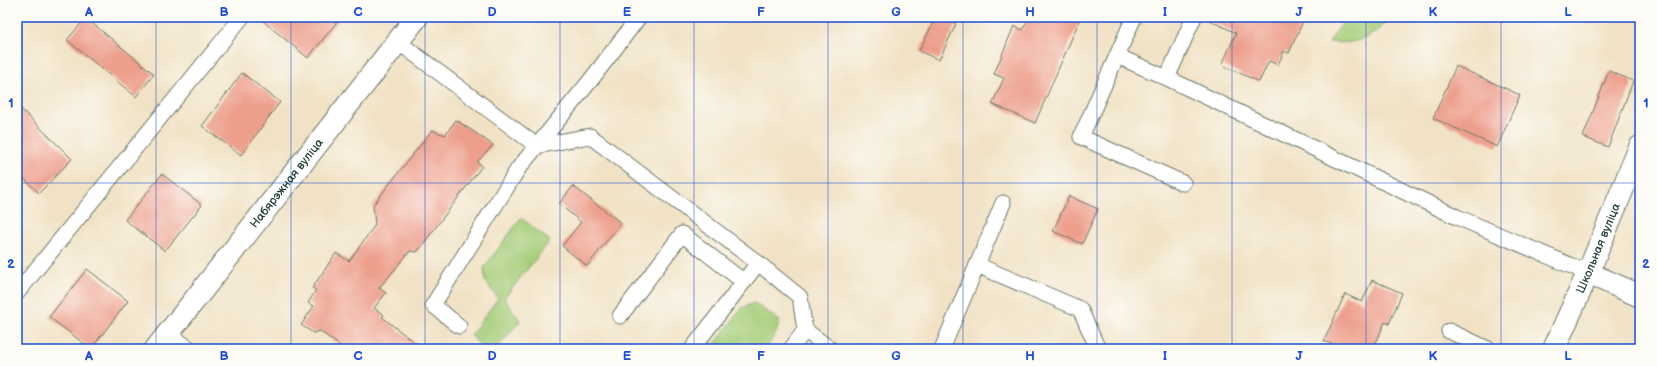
<svg xmlns="http://www.w3.org/2000/svg" width="1657" height="366" font-family="'Balsamiq Sans',sans-serif">
<style>
.green{fill:#a4cc77;stroke:#628456}
.building{fill:#ed9f8c}
.lines{fill:none;stroke-linecap:round;stroke-linejoin:round}
.service-casing{stroke:#687767;stroke-width:17}
.minor-casing{stroke:#687767;stroke-width:24}
.tertiary-casing{stroke:#687767;stroke-width:24}
.service{stroke:#fff;stroke-width:15}
.minor{stroke:#fff;stroke-width:22}
.tertiary{stroke:#fff;stroke-width:22}
.grid{fill:none;stroke:#1d4ed8;stroke-width:1;stroke-opacity:0.55}
.labels{text-anchor:middle;dominant-baseline:central;stroke-width:3;stroke-linejoin:round;paint-order:stroke}
.street-label{font-size:12px;fill:#1f3d34;stroke:#fdfcf7}
.neatline{fill:none;stroke:#1d4ed8;stroke-width:1.5}
.grid-label{font-size:13px;text-anchor:middle;font-weight:bold;fill:#1d4ed8}
</style>
<rect width="100%" height="100%" fill="#fdfcf7"/>
<filter id="ink" filterUnits="userSpaceOnUse"><feTurbulence type="fractalNoise" baseFrequency=".025" numOctaves="2"/><feDisplacementMap in="SourceGraphic" scale="8" xChannelSelector="R" yChannelSelector="G"/><feConvolveMatrix kernelMatrix="1 2 1 2 8 2 1 2 1" color-interpolation-filters="sRGB"/></filter>
<filter id="wash" filterUnits="userSpaceOnUse"><feTurbulence type="fractalNoise" baseFrequency=".012" numOctaves="4" result="noise"/><feDisplacementMap in="SourceGraphic" scale="16" xChannelSelector="R" yChannelSelector="G"/><feGaussianBlur stdDeviation="0.9" result="paint"/><feColorMatrix in="noise" values="0 0 0 0 0 0 0 0 0 0 0 0 0 0 0 0 0 1.4 0 .05"/><feComposite in="paint" operator="in"/></filter>
<g filter="url(#wash)">
<rect width="100%" height="100%" fill="#f1e2c5"/>
<!-- green -->
<path class="green" d="M1347 17H1388C1377 39 1351 45 1329 42Z
M521 218 550 241 504 298 520 321 496 349H483L471 335 498 298 485 281 484 268Z
M754 303 780 321 776 333 765 349H711L742 308Z"/>
<g id="blocks">
<!-- building -->
<path class="building" d="M258 17H341L308 58Z
M936 17H942L956 24 939 60 919 51Z
M1029 17H1081L1035 123 992 104 1004 78 994 74 1014 26 1023 30Z
M1203 17H1305L1289 53 1284 51 1278 65 1269 61 1259 82 1222 65 1236 33Z
M86 18 154 74 136 97 67 40Z
M1456 66 1520 95 1497 147 1433 118Z
M1609 71 1633 81 1608 147 1583 137Z
M242 73 280 102 241 155 202 126Z
M17 105 72 159 39 193 17 172Z
M456 120 493 145 477 162 482 166 417 252 410 251 379 288 386 293 374 308 384 315 382 317 423 349H344L320 331 313 333 301 325 314 306 308 303 316 290 312 288 336 253 349 261 375 225 373 205 432 130 445 135Z
M162 174 202 205 165 251 125 220Z
M573 186 621 223 587 266 562 246 581 222 559 204Z
M1069 196 1098 209 1082 244 1053 231Z
M87 269 128 301 91 349 49 317Z
M1372 280 1402 293 1389 324 1385 322 1373 349H1344L1324 341 1345 294 1362 302Z"/>
</g>
</g>
<g filter="url(#ink)">
<use href="#blocks" fill-opacity="0" stroke="#687767" stroke-width="1"/>
<g class="lines">
<!-- service casing -->
<g class="service-casing">
<path id="service" d="M1134 17 1081 137 1183 183
M397 41 537 146 590 136 758 263 692 349
M1117 56 1167 78 1457 217 1588 273
M1167 78 1194 17
M758 263 800 297 805 330 791 349
M977 265 1080 309 1098 349
M17 293 242 17
M620 316 682 234 744 282
M459 326 433 305 518 169 590 81 639 17
M805 330 830 349
M1449 331 1488 349
M168 333 190 349
M942 349 1003 203"/>
</g>
<!-- minor casing -->
<g class="minor-casing">
<g id="minor">
<path d="M1588 273 1640 296"/>
<path id="s1" d="M1554 349 1588 273 1640 147"/>
</g>
</g>
<!-- tertiary casing -->
<g class="tertiary-casing">
<g id="tertiary">
<path id="s2" d="M156 349 417 17"/>
</g>
</g>
<!-- service -->
<use href="#service" class="service"/>
<!-- minor -->
<use href="#minor" class="minor"/>
<!-- tertiary -->
<use href="#tertiary" class="tertiary"/>
</g>
</g>
<!-- grid -->
<path class="grid" d="M156 17V349M291 17V349M425 17V349M560 17V349M694 17V349M828 17V349M963 17V349M1097 17V349M1232 17V349M1366 17V349M1501 17V349M17 183H1640"/>
<g class="labels">
<!-- street labels -->
<g class="street-label">
<text stroke="none"><textPath href="#s2" startOffset="211">Набярэжная вуліца</textPath></text>
<text stroke="none"><textPath href="#s1" startOffset="110">Школьная вуліца</textPath></text>
</g>
</g>
<!-- margin -->
<rect width="1657" height="366" fill="none" stroke="#fdfcf7" stroke-width="44"/>
<rect x="22" y="22" width="1613" height="322" class="neatline"/>
<g class="grid-label">
<text x="89" y="16">A</text>
<text x="224" y="16">B</text>
<text x="358" y="16">C</text>
<text x="492" y="16">D</text>
<text x="627" y="16">E</text>
<text x="761" y="16">F</text>
<text x="896" y="16">G</text>
<text x="1030" y="16">H</text>
<text x="1165" y="16">I</text>
<text x="1299" y="16">J</text>
<text x="1433" y="16">K</text>
<text x="1568" y="16">L</text>
<text x="11" y="107">1</text>
<text x="1646" y="107">1</text>
<text x="11" y="268">2</text>
<text x="1646" y="268">2</text>
<text x="89" y="360">A</text>
<text x="224" y="360">B</text>
<text x="358" y="360">C</text>
<text x="492" y="360">D</text>
<text x="627" y="360">E</text>
<text x="761" y="360">F</text>
<text x="896" y="360">G</text>
<text x="1030" y="360">H</text>
<text x="1165" y="360">I</text>
<text x="1299" y="360">J</text>
<text x="1433" y="360">K</text>
<text x="1568" y="360">L</text>
</g>
</svg>
